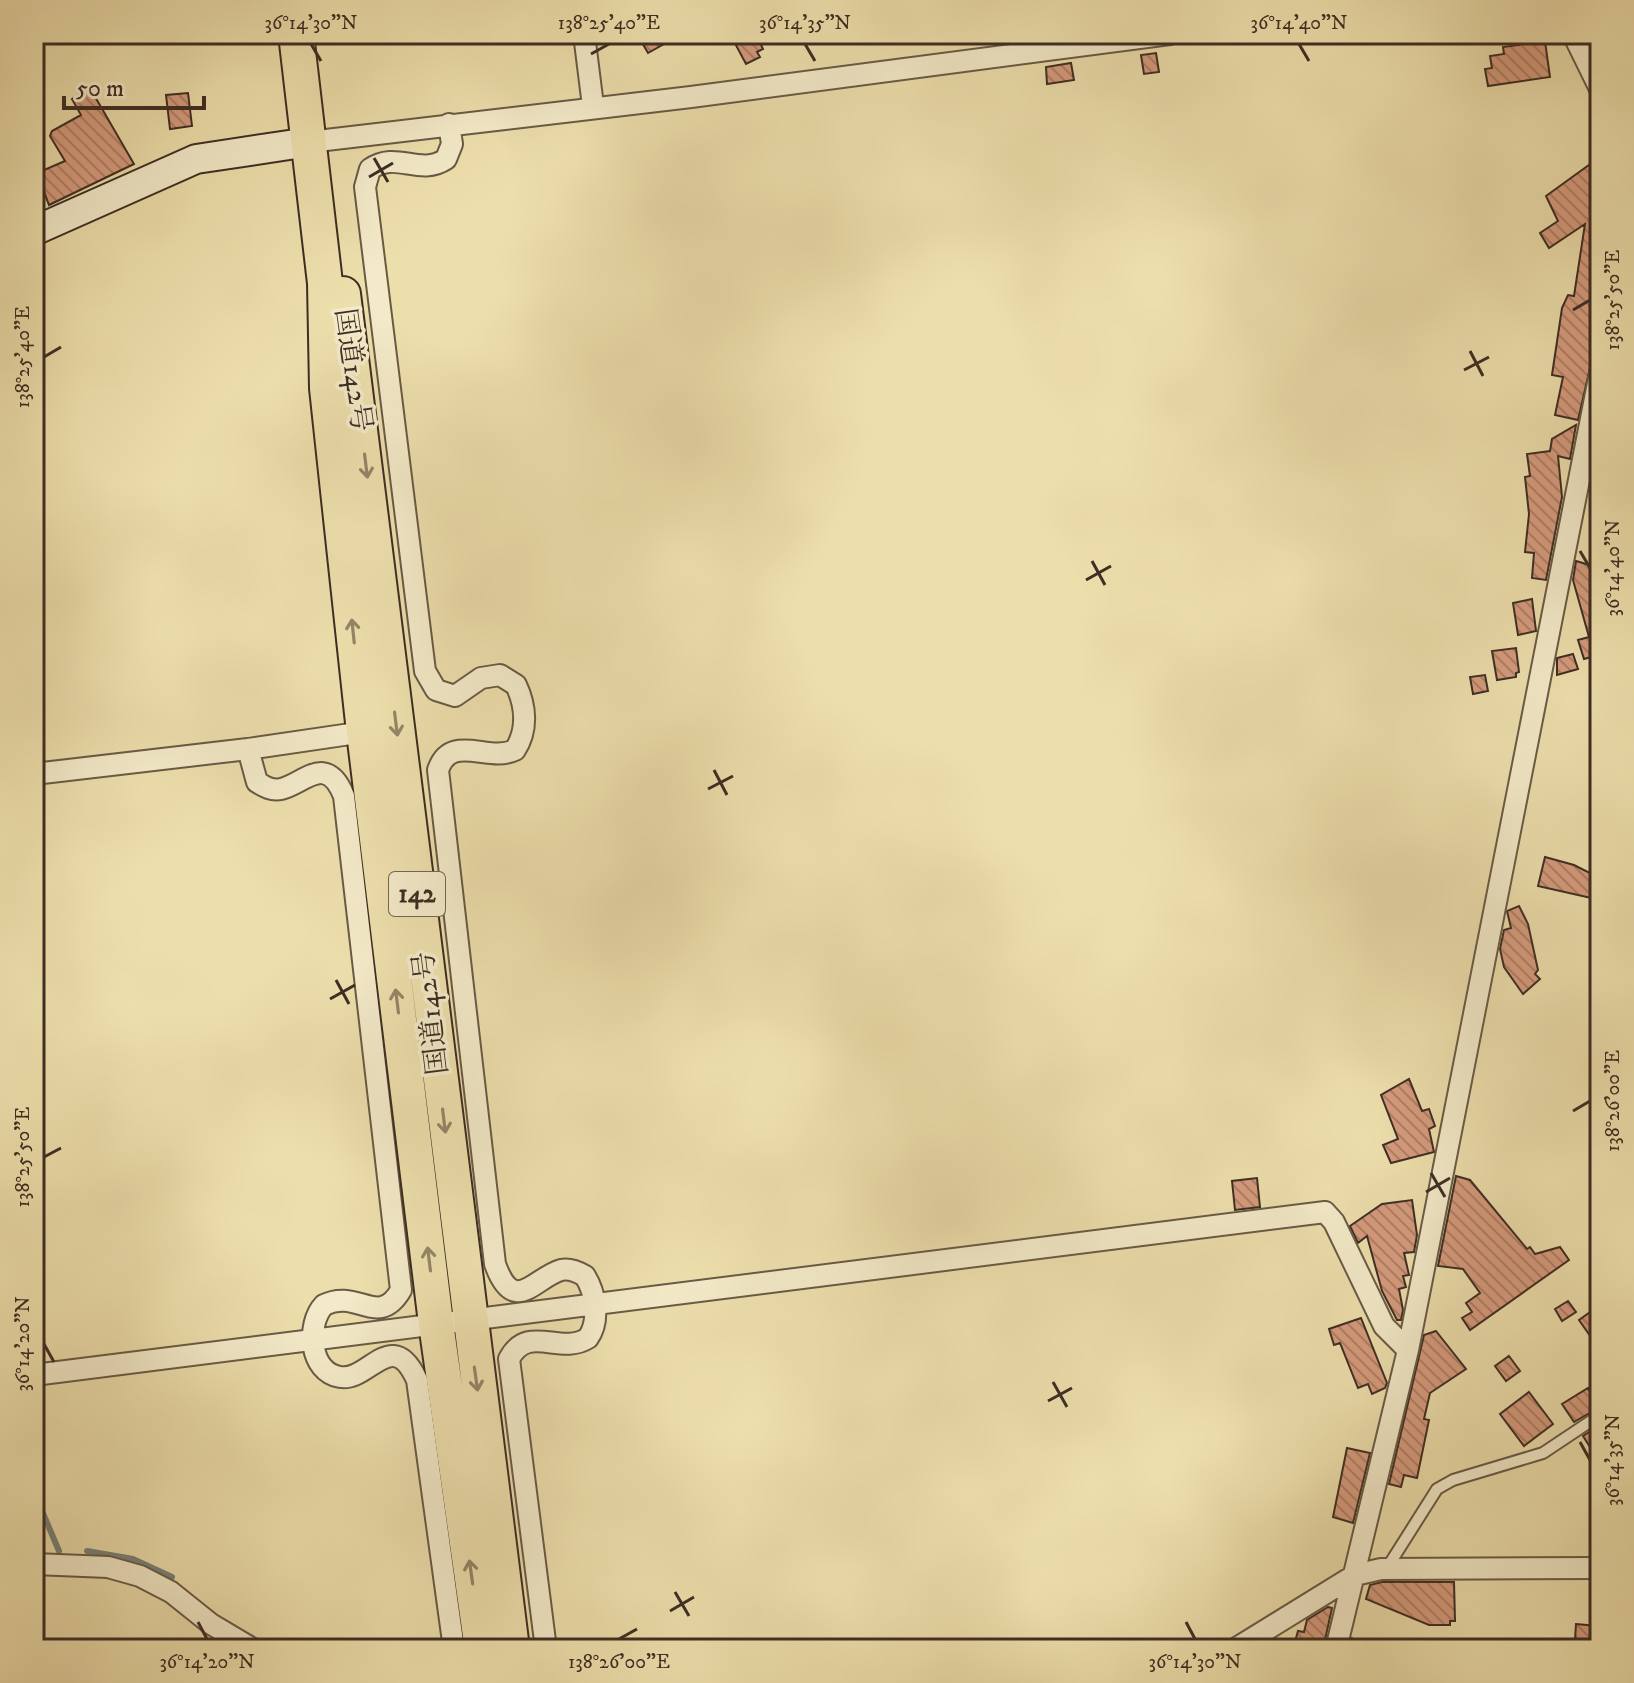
<svg xmlns="http://www.w3.org/2000/svg" width="1634" height="1683" font-family="'IM FELL DW Pica','Noto Serif JP',serif">
<style>
.lines{fill:none;stroke-linecap:round;stroke-linejoin:round}
.stream{stroke:#77827a;stroke-width:6}
.building{fill:url(#building-back-hatch);stroke:#3d2d24;stroke-width:2}
.lane-casing{stroke:#695a46;stroke-width:14}
.street-casing{stroke:#695a46;stroke-width:24}
.secondary-casing{stroke:#3d2d24;stroke-width:32}
.highway-casing{stroke:#3d2d24;stroke-width:38}
.lane{stroke:#f3eac9;stroke-width:10}
.street{stroke:#f3eac9;stroke-width:20}
.secondary{stroke:#f3eac9;stroke-width:28}
.highway{stroke:#eddfac;stroke-width:34}
.oneway{stroke:#958668}
.ticks{fill:none;stroke:#3d2d24;stroke-width:3}
.labels{text-anchor:middle;dominant-baseline:central;stroke-width:7;stroke-linejoin:round;paint-order:stroke}
.shield{fill:#f3eac9;stroke:#746656;stroke-width:2}
.shield-label{font-size:26px;font-weight:bold;fill:#3d2d24}
.street-label{font-size:28px;fill:#3d2d24;stroke:#f3eac9}
.neatline{fill:none;stroke:#3d2d24;stroke-width:3}
.ticks-label{font-size:20px;text-anchor:middle;fill:#3d2d24}
</style>
<defs>
<pattern id="building-back-hatch" width="6" height="6" patternUnits="userSpaceOnUse" patternTransform="scale(2)"><rect width="6" height="6" fill="#d69b7d"/><path d="M-1 5l2 2M0 0l6 6M5-1l2 2" fill="none" stroke="#af7f66"/></pattern>
</defs>
<rect width="100%" height="100%" fill="#eddfac"/>
<filter id="stains"><feTurbulence type="fractalNoise" baseFrequency=".0025" numOctaves="4"/><feColorMatrix values="0 0 0 0 .2 0 0 0 0 .09 0 0 0 0 .02 0 0 0 .5 -.17"/></filter>
<radialGradient id="worn" r=".72"><stop offset=".6" stop-color="#630" stop-opacity="0"/><stop offset="1" stop-color="#630" stop-opacity=".3"/></radialGradient>
<g class="lines">
<!-- stream -->
<path class="stream" d="M34 1492 59 1551
M87 1551 133 1559 172 1577"/>
</g>
<!-- building -->
<path class="building" d="M637 34H682L648 53Z
M730 34H756L763 49 757 52 760 57 746 64Z
M1517 34H1544L1550 77 1488 86 1485 69 1492 68 1490 56 1504 54 1503 47 1519 45Z
M1156 53 1159 72 1144 74 1141 55Z
M1071 63 1074 80 1047 84 1046 67Z
M90 88 134 164 49 205 37 173 65 161 50 136 52 131 81 115 72 99Z
M188 93 192 126 170 129 166 95Z
M1600 157V289L1590 341 1596 342 1578 420 1555 415 1563 377 1552 375 1562 308 1568 295 1574 296 1585 224 1549 248 1540 233 1558 221 1546 196Z
M1576 425 1570 459 1558 456 1562 497 1546 580 1532 578 1534 553 1525 552 1529 514 1525 477 1530 476 1527 454 1550 451 1552 439Z
M1576 561 1600 568V660L1596 661 1595 656 1584 659 1578 640 1589 637 1573 580Z
M1532 599 1536 631 1518 635 1513 603Z
M1516 648 1519 672 1516 673V677L1497 680 1492 651Z
M1573 654 1578 669 1557 675V658Z
M1485 675 1488 691 1473 694 1470 677Z
M1545 857 1574 865 1600 878V900L1538 886Z
M1519 906 1528 924 1538 970 1535 974 1540 979 1523 994 1504 967 1500 949 1504 930 1511 928 1507 911Z
M1409 1079 1422 1111 1429 1109 1435 1126 1429 1129 1434 1152 1391 1163 1383 1145 1398 1139 1381 1095Z
M1456 1176 1470 1180 1527 1249 1530 1247 1535 1254 1560 1247 1569 1260 1470 1330 1462 1318 1472 1312 1466 1303 1480 1293 1463 1269 1438 1266Z
M1257 1178 1260 1207 1235 1210 1232 1181Z
M1412 1200 1417 1235 1414 1252 1404 1253 1409 1275 1403 1276 1406 1287 1399 1289 1403 1310 1401 1320H1397L1382 1291 1367 1236 1358 1243 1350 1226 1382 1204Z
M1568 1301 1576 1312 1562 1321 1555 1309Z
M1600 1305V1350L1579 1320Z
M1361 1318 1387 1383 1385 1388 1372 1394 1368 1384 1358 1388 1340 1343 1334 1345 1329 1329Z
M1436 1331 1466 1369 1430 1393 1424 1419 1429 1420 1417 1478 1404 1475 1401 1487 1389 1484 1424 1335Z
M1509 1356 1520 1371 1506 1381 1495 1366Z
M1600 1387V1407L1574 1422 1562 1404 1588 1388 1590 1392Z
M1529 1392 1553 1424 1524 1446 1500 1414Z
M1600 1425V1440L1590 1447 1583 1436Z
M1347 1448 1370 1453 1353 1523 1333 1517Z
M1382 1582H1454L1455 1621H1450V1625H1429L1366 1599 1370 1585Z
M1328 1607 1332 1608 1323 1649H1293L1298 1631 1304 1632 1307 1620Z
M1576 1624 1597 1626 1596 1641 1575 1640Z"/>
<g class="lines">
<!-- lane casing -->
<g class="lane-casing">
<path id="lane" d="M1387 1568 1437 1489 1453 1480 1543 1453 1600 1415
M1339 1640 1365 1649"/>
</g>
<!-- street casing -->
<g class="street-casing">
<path id="street" d="M584 34 593 106
M1573 34 1600 89
M449 124 452 144 446 159C419 177 397 150 370 169L365 187 425 671 436 690 455 696 481 678 500 675 516 685C526 706 528 730 515 750 488 763 451 732 438 770L495 1264C514 1317 534 1278 561 1270 570 1268 578 1272 585 1276 596 1294 600 1321 588 1338 560 1356 528 1323 509 1359L546 1649
M309 142 691 97 1170 34
M248 749 257 782C265 787 272 791 281 789 304 784 326 752 344 796L401 1290C378 1329 358 1288 324 1305 306 1324 309 1372 340 1377 369 1382 392 1325 417 1380L454 1649
M34 774 248 749 364 732
M34 1375 1325 1212 1334 1222 1384 1326 1408 1350
M34 1564 108 1567 140 1576 171 1592 211 1624 253 1649
M1235 1649 1355 1575 1381 1569 1600 1568
M1336 1649 1408 1350 1600 373"/>
</g>
<!-- secondary casing -->
<g class="secondary-casing">
<path id="secondary" d="M34 231 196 159 309 142"/>
</g>
<!-- highway casing -->
<g class="highway-casing">
<path id="highway" d="M296 34 325 283 327 388 364 732 436 1323 482 1649
M343 294 512 1649"/>
</g>
<!-- lane -->
<use href="#lane" class="lane"/>
<!-- street -->
<use href="#street" class="street"/>
<!-- secondary -->
<use href="#secondary" class="secondary"/>
<!-- highway -->
<use href="#highway" class="highway"/>
</g>
<!-- one-way arrows -->
<defs><path id="oneway-shaft" d="M-6 0H5M1.5-3L5.5 0L1.5 3" fill="none" stroke-width="1.6" stroke-linecap="round" stroke-linejoin="round" transform="scale(2)"/></defs>
<g class="oneway">
<use href="#oneway-shaft" transform="translate(366 466) rotate(83)"/>
<use href="#oneway-shaft" transform="translate(353 631) rotate(-96)"/>
<use href="#oneway-shaft" transform="translate(396 724) rotate(83)"/>
<use href="#oneway-shaft" transform="translate(397 1001) rotate(-97)"/>
<use href="#oneway-shaft" transform="translate(444 1121) rotate(83)"/>
<use href="#oneway-shaft" transform="translate(429 1259) rotate(-97)"/>
<use href="#oneway-shaft" transform="translate(476 1379) rotate(82)"/>
<use href="#oneway-shaft" transform="translate(471 1572) rotate(-98)"/>
</g>
<!-- ticks -->
<path class="ticks" d="M311 44 321 61M805 44 815 61M1299 44 1309 61M591 54 609 44M374 158 388 182M369 177 393 163M1573 310 1590 300M1470 351 1483 376M44 357 61 347M1464 370 1489 357M1580 551 1590 568M1092 561 1105 585M1086 580 1111 566M714 770 727 795M708 789 733 776M336 980 349 1004M330 999 355 985M1573 1111 1590 1101M44 1157 61 1148M1431 1173 1445 1197M1426 1192 1450 1178M44 1344 54 1362M1053 1382 1067 1407M1048 1401 1072 1388M1580 1442 1590 1460M675 1592 689 1616M670 1611 694 1597M198 1622 207 1639M1186 1622 1195 1639M619 1639 637 1629"/>
<g class="labels">
<!-- shield labels -->
<rect class="shield" x="389" y="872" width="56" height="44" rx="6"/>
<g class="shield-label">
<text x="417" y="894">142</text>
</g>
<!-- street labels -->
<g class="street-label">
<text transform="translate(353 370) rotate(82)">国道142号</text>
<text transform="translate(431 1013) rotate(-97)">国道142号</text>
</g>
</g>
<!-- margin -->
<rect width="1634" height="1683" fill="none" stroke="#eddfac" stroke-width="88"/>
<!-- scale -->
<path d="M64 96v12h140v-12" fill="none" stroke="#3d2d24" stroke-width="4"/>
<text x="76" y="96" font-size="24" fill="#3d2d24" stroke="#f3eac9" stroke-width="6" paint-order="stroke">50 m</text>
<rect x="44" y="44" width="1546" height="1595" class="neatline"/>
<g class="ticks-label">
<text x="311" y="29">36°14'30"N</text>
<text x="609" y="29">138°25'40"E</text>
<text x="805" y="29">36°14'35"N</text>
<text x="1299" y="29">36°14'40"N</text>
<text transform="translate(1612 300) rotate(-90)" y="7">138°25'50"E</text>
<text transform="translate(22 357) rotate(-90)" y="7">138°25'40"E</text>
<text transform="translate(1612 568) rotate(-90)" y="7">36°14'40"N</text>
<text transform="translate(1612 1101) rotate(-90)" y="7">138°26'00"E</text>
<text transform="translate(22 1157) rotate(-90)" y="7">138°25'50"E</text>
<text transform="translate(22 1344) rotate(-90)" y="7">36°14'20"N</text>
<text transform="translate(1612 1460) rotate(-90)" y="7">36°14'35"N</text>
<text x="207" y="1668">36°14'20"N</text>
<text x="619" y="1668">138°26'00"E</text>
<text x="1195" y="1668">36°14'30"N</text>
</g>
<rect width="100%" height="100%" filter="url(#stains)"/>
<rect width="100%" height="100%" fill="url(#worn)"/>
</svg>
